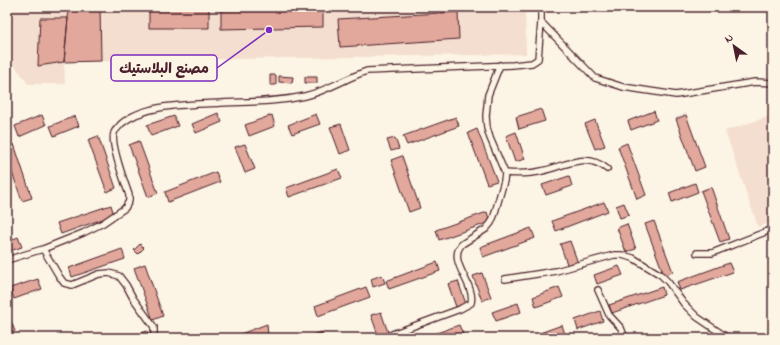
<svg xmlns="http://www.w3.org/2000/svg" width="780" height="345" font-family="'Indie Flower','Playpen Sans Arabic',sans-serif">
<style>
.built{fill:#f4decf}
.building{fill:#e1a89b;stroke:#4a1f2b}
.lines{fill:none;stroke-linecap:round;stroke-linejoin:round}
.minor-casing{stroke:#4a1f2b;stroke-width:8}
.minor{stroke:#fcf5e5;stroke-width:5.5}
.leader{fill:none;stroke:#7b2cbf;stroke-width:1.5}
.callout-dot{fill:#7b2cbf;stroke:#fcf5e5;stroke-width:1.5}
.callout{fill:#fcf5e5;stroke:#7b2cbf;stroke-width:1.5}
.callout-label{font-size:14px;text-anchor:middle;font-weight:bold;fill:#4a1f2b}
</style>
<rect width="100%" height="100%" fill="#fcf5e5"/>
<filter id="ink" filterUnits="userSpaceOnUse"><feTurbulence type="fractalNoise" baseFrequency=".025" numOctaves="2"/><feDisplacementMap in="SourceGraphic" scale="8" xChannelSelector="R" yChannelSelector="G"/><feConvolveMatrix kernelMatrix="1 2 1 2 8 2 1 2 1" color-interpolation-filters="sRGB"/></filter>
<g filter="url(#ink)">
<!-- built -->
<path class="built" d="M13 7H525L526 54 64 62 65 84H28L13 63Z
M773 115V222L758 227 725 131Z"/>
<!-- building -->
<path class="building" d="M69 7H100L101 61 64 62Z
M149 7H209V28H149Z
M221 7H323V27L221 29Z
M458 12 459 39 340 47 338 19Z
M40 18H68L64 62 38 66Z
M270 75H276V85H270Z
M279 76 293 77 292 83 279 82Z
M305 77H317V83H305Z
M541 109 545 121 519 129 516 117Z
M654 111 657 120 631 130 628 121Z
M218 113 222 122 196 133 192 124Z
M316 114 320 124 292 134 288 125Z
M42 115 46 125 19 137 15 126Z
M272 115 275 126 249 136 245 125Z
M686 115 705 167 695 171 676 119Z
M75 116 79 126 54 136 50 126Z
M174 116 178 126 151 136 147 125Z
M456 117 459 126 407 145 403 136Z
M595 120 605 146 595 149 585 124Z
M341 124 350 150 340 154 330 127Z
M477 129 497 181 487 184 468 133Z
M516 132 525 159 515 162 506 136Z
M98 136 116 188 107 192 88 140Z
M395 138 399 149 391 151 387 140Z
M139 141 158 193 148 197 129 145Z
M627 143 646 195 637 199 618 147Z
M14 144 32 198 22 201 7 158V146Z
M245 144 255 169 245 173 235 147Z
M402 156 420 208 409 212 391 160Z
M338 169 342 178 289 197 286 188Z
M216 172 220 182 168 202 165 192Z
M569 176 572 186 546 195 542 185Z
M695 183 698 192 672 202 669 193Z
M711 187 729 239 720 242 701 191Z
M604 202 608 211 556 231 552 221Z
M624 203 629 215 620 218 616 206Z
M111 205 114 215 61 234 57 223Z
M487 212 490 222 439 240 436 230Z
M654 221 673 272 664 275 645 224Z
M627 224 636 249 626 252 617 228Z
M531 228 535 238 483 257 480 247Z
M18 237 22 247 7 252V242Z
M570 241 578 263 568 267 560 244Z
M140 244 144 248 138 254 134 250Z
M122 249 125 259 72 277 69 268Z
M437 262 440 271 389 289 386 281Z
M729 263 733 272 680 290 677 282Z
M145 264 163 316 153 320 134 268Z
M619 266 623 275 597 284 594 275Z
M482 273 491 297 482 301 473 276Z
M382 275 385 283 373 287 371 279Z
M38 279 42 289 14 299 10 288Z
M458 281 466 304 456 307 448 284Z
M366 287 370 297 318 316 315 306Z
M559 287 563 297 536 307 533 297Z
M662 287 664 295 612 313 609 305Z
M518 303 521 312 496 321 492 312Z
M600 311 603 321 578 330 575 320Z
M7 312 15 331 7 335Z
M381 312 390 338H379L371 315Z
M267 324 268 336 262 338H230Z
M459 325 463 334 452 338H435L434 334Z
M562 325 565 334 555 338H539L537 334Z
M147 331 150 338H126Z
M322 332 324 338H313L312 335Z"/>
<g class="lines">
<!-- minor casing -->
<g class="minor-casing">
<path id="minor" d="M541 22 595 78 623 87 676 95 755 82 773 83
M505 173C517 174 530 174 542 171 565 166 586 151 607 169
M43 249 59 276 64 283 72 285 99 274 109 273 119 276 126 285 133 298 154 327V335L152 338
M697 253H712L773 229
M7 260 43 249 83 233 103 223 125 208 129 201V195C125 183 110 144 114 133 115 130 119 127 121 124 145 103 191 105 221 103 248 102 278 102 305 96 327 91 346 78 367 71L513 65 532 63 538 59 541 22V7
M505 279 556 271 614 255H622L633 258 661 275 668 282 684 304 697 317 728 338
M598 290 609 315 621 328 625 338
M384 338 392 334 460 309 471 303C476 284 446 261 462 244L486 229 491 223 494 216 504 181 505 173 490 138 487 128 486 116 488 95 500 65"/>
</g>
<!-- minor -->
<use href="#minor" class="minor"/>
</g>
</g>
<!-- callouts -->
<path class="leader" d="M269 30L217 68"/>
<circle class="callout-dot" cx="269" cy="30" r="4"/>
<rect class="callout" x="111" y="55" width="106" height="26" rx="4"/>
<g class="callout-label">
<text x="164" y="73">مصنع البلاستيك</text>
</g>
<!-- margin -->
<rect width="780" height="345" fill="none" stroke="#fcf5e5" stroke-width="24"/>
<rect x="12" y="12" width="756" height="321" fill="none" stroke="#4a1f2b" stroke-width="1.5" filter="url(#ink)"/>
<!-- north arrow -->
<g transform="translate(734 46) rotate(327)" stroke="#fcf5e5" stroke-width="3" paint-order="stroke">
<path d="M0-3L7 15L0 10L-7 15Z" fill="#4a1f2b"/>
<text y="-6" font-size="11" font-weight="bold" text-anchor="middle" fill="#4a1f2b">N</text>
</g>
</svg>
